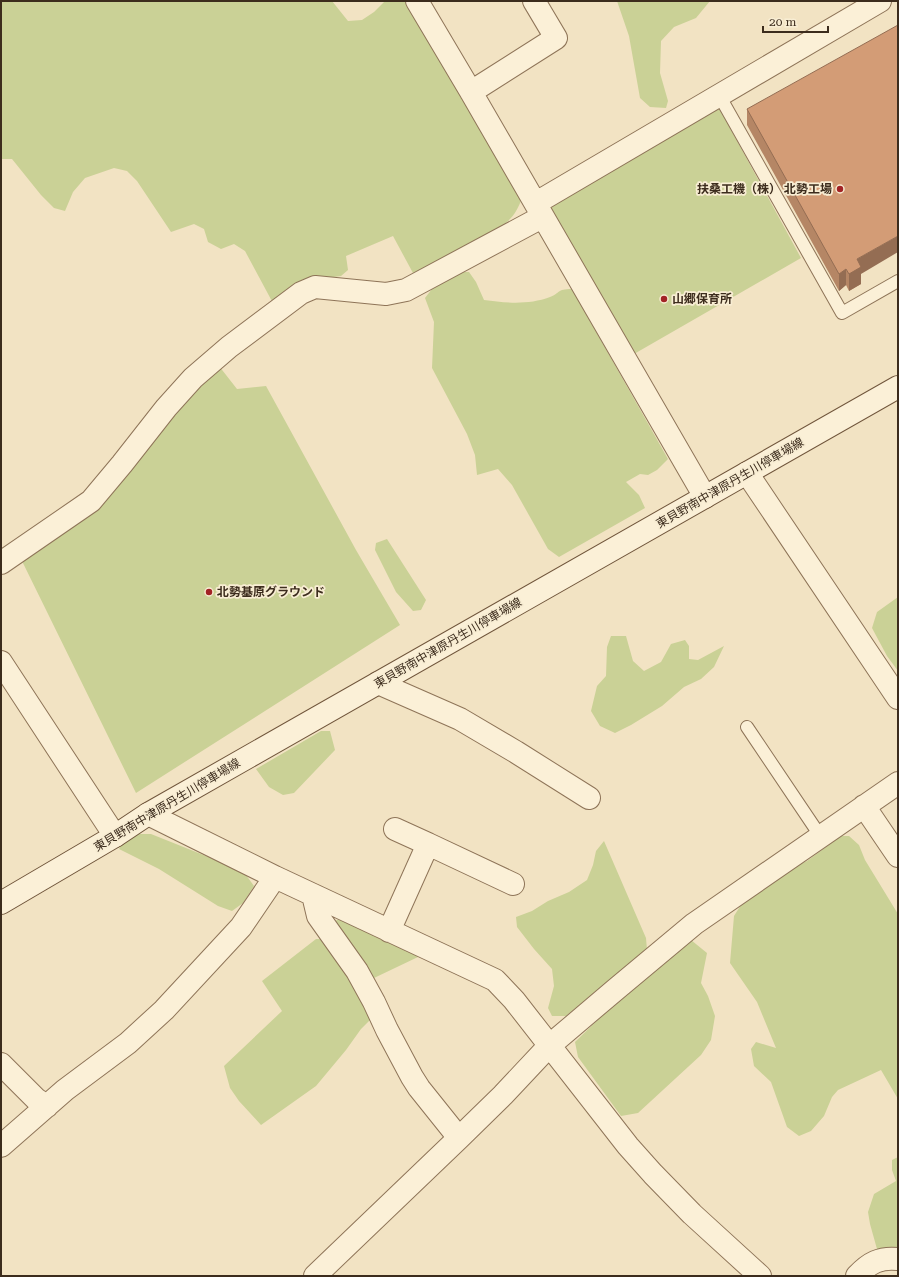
<svg xmlns="http://www.w3.org/2000/svg" width="899" height="1277" font-family="'Roboto Serif','Noto Sans JP',serif">
<style>
.green{fill:#cad196}
.lines{fill:none;stroke-linecap:round;stroke-linejoin:round}
.lane-casing{stroke:#8e7458;stroke-width:14}
.street-casing{stroke:#8e7458;stroke-width:24}
.secondary-casing{stroke:#70553b;stroke-width:24}
.lane{stroke:#fbf0d7;stroke-width:12}
.street{stroke:#fbf0d7;stroke-width:22}
.secondary{stroke:#fbf0d7;stroke-width:22}
.wall{fill:#b58665}
.shaded-wall{fill:#946d53}
.building{fill:#d39c76;stroke:#946d53}
.poi-dot{fill:#a22325;stroke:#f8edd3;stroke-width:1.5}
.labels{text-anchor:middle;dominant-baseline:central;stroke-width:3.5;stroke-linejoin:round;paint-order:stroke}
.poi-label{font-size:12px;font-weight:bold;fill:#3c2c1d;stroke:#f8edd3;text-anchor:start}
.street-label{font-size:12px;fill:#3c2c1d;stroke:#f8edd3}
</style>
<rect width="100%" height="100%" fill="#f2e3c3"/>
<!-- green -->
<path class="green" d="M1 1H332L348 21 362 20 374 12 385 1H405L522 198C519 206 515 215 508 221 484 245 444 259 413 273L393 236 346 256 348 270 341 276 319 279 274 305 245 251 234 244 221 249 208 242 204 229 194 224 171 232 137 181 127 171 114 168 85 178 73 192 65 211 54 208 41 195 12 159H1Z
M617 1H710L696 18 674 27 661 41 660 73 668 101 666 108 650 107 640 98 629 36Z
M718 106 801 258 634 354 551 213 553 201Z
M459 272H469L476 282 484 300C506 303 529 305 550 297 561 293 556 289 572 289L668 459 657 470 648 475 640 474 626 482 639 495 645 508 559 557 548 549 512 485 498 469 477 475 475 455 467 434 432 368 434 322 425 298 435 285Z
M219 366 237 389 266 386 356 550 400 625 136 793 21 559 174 414Z
M387 539 426 600 421 610 413 611 396 592 375 550 376 543Z
M898 597V671L887 656 872 628 877 612Z
M611 636H626L633 661 644 671 661 662 671 644 685 640 689 646V659L698 660 724 646 714 667 701 679 684 687 662 706 631 725 615 733 600 726 591 711 597 686 606 676 607 647Z
M321 731H330L335 750 294 793 283 795 269 787 256 769Z
M139 834H151L231 866 246 875 254 886 243 903 232 911 218 906 159 869 119 849 121 844Z
M841 836H849L859 845 865 860 898 914V1099L881 1070 838 1090 832 1097 824 1116 811 1131 799 1136 787 1127 771 1082 754 1066 751 1049 756 1042 776 1048 757 1002 730 963 734 916 744 900 787 870 807 861Z
M604 841 646 938 647 950 566 1016H552L548 1008 554 986 552 969 534 949 517 927 516 917 532 911 548 901 569 892 587 880 593 865 596 851Z
M340 918 419 952 418 957 374 978H370L334 922Z
M316 939H326L371 1019 361 1029 346 1050 316 1086 261 1125 239 1101 230 1088 224 1066 282 1011 262 981Z
M691 940 707 953 701 983 708 996 715 1016 711 1040 701 1055 638 1113 621 1116 578 1057 575 1042 615 1003Z
M898 1157V1252L883 1253 877 1249 870 1224 868 1212 874 1194 896 1181 892 1170V1160Z"/>
<g class="lines">
<!-- lane casing -->
<g class="lane-casing">
<path id="lane" d="M719 95 842 313 898 281
M747 727 821 837"/>
</g>
<!-- street casing -->
<g class="street-casing">
<path id="street" d="M417 1 471 92 705 497
M471 92 556 38 534 1
M536 203 880 1
M747 473 898 698
M1 563 91 501 122 464 166 408 193 378 229 347 301 293 315 287 386 294 406 290 542 217
M1 662 115 836
M378 683 460 719 516 752 589 798
M864 806 898 856
M148 814 275 877 495 980 514 1000 628 1146 653 1174 692 1214 760 1276
M395 829 428 844
M313 895 318 916 357 971 374 1002 387 1030 412 1077 419 1088 459 1138
M389 931 428 844 513 884
M1 1064 36 1099 47 1106
M1 1146 65 1090 128 1043 164 1010 241 927 275 877
M315 1276 459 1138 503 1095 549 1046 615 990 694 924 898 783
M857 1276C869 1263 880 1257 898 1259"/>
</g>
<!-- secondary casing -->
<g class="secondary-casing">
<path id="secondary" d="M1 903 115 836 148 814 898 387"/>
</g>
<!-- lane -->
<use href="#lane" class="lane"/>
<!-- street -->
<use href="#street" class="street"/>
<!-- secondary -->
<use href="#secondary" class="secondary"/>
</g>
<!-- wall -->
<path class="wall" d="M747 109 861 274V284L849 291 846 285 839 291 747 125Z"/>
<!-- shaded-wall -->
<path class="shaded-wall" d="M898 236V252L861 274V284L849 291V274L857 259Z
M846 269V285L839 291V274Z"/>
<!-- building -->
<path class="building" d="M898 25V236L857 259 861 267 849 274 846 269 839 274 747 109Z"/>
<!-- markers -->
<g class="poi-dot">
<circle cx="840" cy="189" r="4"/>
<circle cx="664" cy="299" r="4"/>
<circle cx="209" cy="592" r="4"/>
</g>
<g class="labels">
<!-- poi labels -->
<g class="poi-label">
<text x="832" y="189" text-anchor="end">扶桑工機（株） 北勢工場</text>
<text x="672" y="299">山郷保育所</text>
<text x="217" y="592">北勢基原グラウンド</text>
</g>
<!-- street labels -->
<g class="street-label">
<text transform="translate(730 483) rotate(-30)">東貝野南中津原丹生川停車場線</text>
<text transform="translate(448 643) rotate(-30)">東貝野南中津原丹生川停車場線</text>
<text transform="translate(167 805) rotate(-31)">東貝野南中津原丹生川停車場線</text>
</g>
</g>
<!-- border -->
<rect width="899" height="1277" fill="none" stroke="#3c2c1d" stroke-width="4"/>
<!-- scale -->
<path d="M763 26v6h65v-6" fill="none" stroke="#3c2c1d" stroke-width="2"/>
<text x="769" y="26" font-size="12" fill="#3c2c1d" stroke="#f8edd3" stroke-width="3" paint-order="stroke">20 m</text>
</svg>
